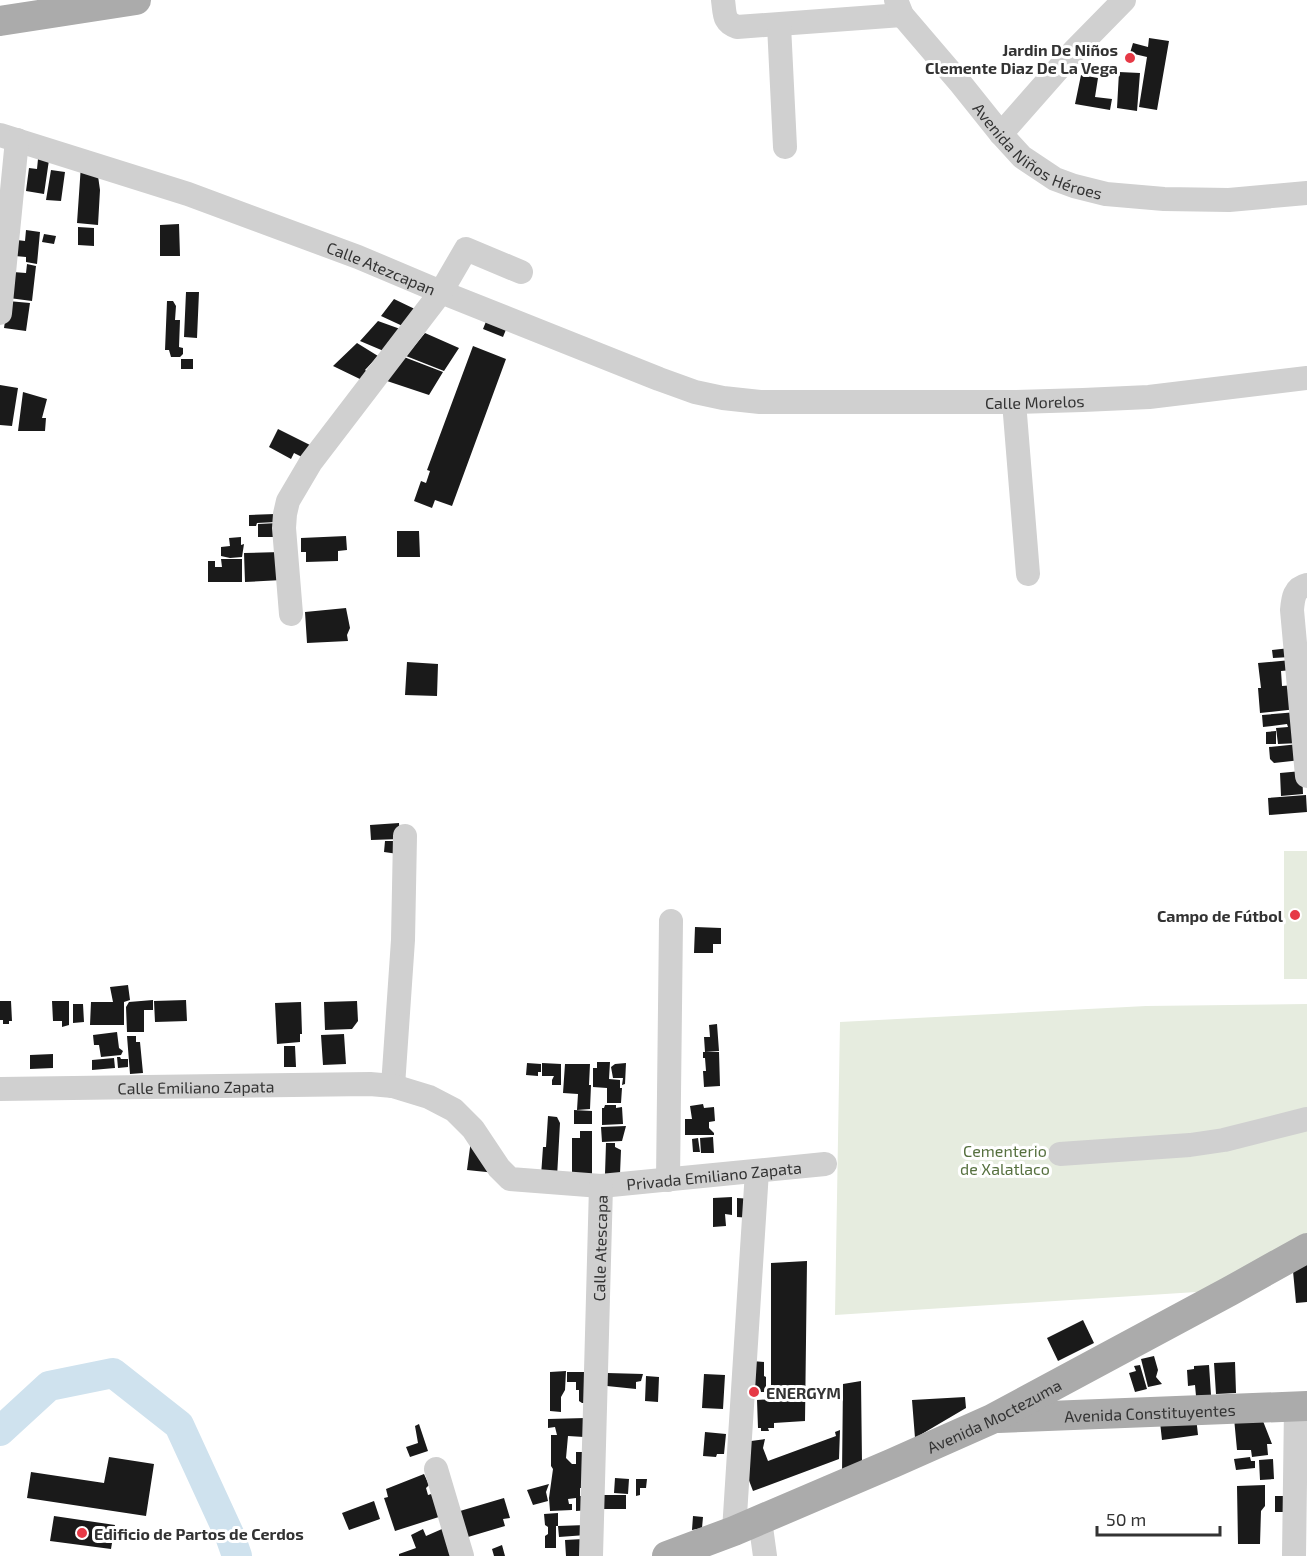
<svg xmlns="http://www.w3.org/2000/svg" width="1307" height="1556" font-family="'Exo 2',sans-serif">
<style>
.green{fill:#e6ecdf}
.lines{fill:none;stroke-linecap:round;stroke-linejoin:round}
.river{stroke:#cfe2ee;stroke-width:30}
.building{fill:#1a1a1a;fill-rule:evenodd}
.minor{stroke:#d0d0d0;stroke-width:24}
.major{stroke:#ababab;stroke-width:30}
.poi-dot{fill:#e63946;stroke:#fff;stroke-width:2}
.labels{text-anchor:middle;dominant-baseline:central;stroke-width:6;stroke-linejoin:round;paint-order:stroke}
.poi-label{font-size:16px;font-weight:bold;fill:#333;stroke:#fff;text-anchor:end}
.street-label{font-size:16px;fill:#333;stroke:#fff}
.park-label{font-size:16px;fill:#56703f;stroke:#fff}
</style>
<rect width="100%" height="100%" fill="#fff"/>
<!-- green -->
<path class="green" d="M1284 851H1307V979H1284Z
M1307 1004V1242L1228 1290 835 1315 840 1022 1146 1006Z"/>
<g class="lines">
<!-- river -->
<path class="river" d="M0 1431 49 1386 113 1373 179 1425 230 1536 237 1556"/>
</g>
<!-- building -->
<path class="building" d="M1149 38 1169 41 1157 110 1139 107 1147 57 1130 53 1133 43 1148 47Z
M1119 72 1140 73 1137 111 1117 108Z
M1081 75 1098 78 1095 97 1112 99 1110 110 1075 104Z
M38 159 49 160 44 194 26 191 29 168 37 169Z
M81 165 97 169 100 190 98 225 77 223Z
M51 170 65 172 61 201 46 200Z
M179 224 180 256H160V225Z
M78 227 94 228V246L78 245Z
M26 230 40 232 37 264 26 262V257L15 256 17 240 25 241Z
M44 234 56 236 54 244 42 242Z
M27 264 36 266 32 301 9 298 13 272 26 273Z
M186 292H199L197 338 184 337Z
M394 299 421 312 409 329 381 316Z
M8 301 30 303 26 331 4 328Z
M167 301H173L176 306 175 320H180L179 347 183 348V354L180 357H171L169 350H165Z
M489 314 509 322 503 337 483 329Z
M378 321 403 330 386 352 360 341Z
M425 333 459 348 444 371 406 356Z
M357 343 378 356 365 370 370 374 364 381 333 366Z
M473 346 506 359 452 506 435 500 432 508 414 501 421 481 426 483 430 471 427 470Z
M404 357 443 372 429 395 387 381Z
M181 359H193V369H181Z
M0 385 18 388 12 426 0 425Z
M23 392 47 399 42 418H46L45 431H18Z
M278 429 314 447 308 460 294 453 291 459 269 447Z
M275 514 276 522 257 523 256 526H249V515Z
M278 523V537H258V524Z
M397 531H419L420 557H397Z
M346 536 347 550 338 551V561L306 562V552H301V538Z
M241 537V545L244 544 242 557 230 558 221 556V547L230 546 229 538Z
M281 552 282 580 245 582 244 553Z
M221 559H242V582H208V561H215V567H222Z
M346 608 350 628 347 635 348 641 307 643 305 612Z
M1290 648V657L1273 658 1272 650Z
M1291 660 1292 670 1281 671 1282 686 1295 685 1297 709 1260 713 1258 688H1261L1258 663Z
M407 662 438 664 437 696 405 695Z
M1297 712 1300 743 1278 744 1276 728 1288 727 1287 724 1263 727 1262 715Z
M1276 731V744H1266V732Z
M1299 744 1301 760 1274 763 1270 759 1269 747Z
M1302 771 1303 794 1281 796 1280 773Z
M1306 795 1307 812 1269 815 1268 798Z
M399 823 400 839 371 840 370 825Z
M385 841H398V854L384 852Z
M695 927 721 928V944H713V953H694Z
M128 985 130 1000 124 1002V1025H90L91 1002H113L110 987Z
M153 1000V1010H144V1032H127L126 1007 129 1002Z
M186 1000 187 1021 155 1022 154 1001Z
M0 1001H11L12 1021H9V1024H3V1020H0Z
M52 1001H69V1025L62 1027V1021H53Z
M357 1001 358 1021 352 1029 325 1030 324 1002Z
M301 1002 302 1034H300V1042L277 1044 275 1003Z
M73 1004H83L84 1022 73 1023Z
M717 1024 719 1051 705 1052 704 1037H710L709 1025Z
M117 1032 119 1048 123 1051 121 1055 101 1057 99 1045H94L93 1035Z
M344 1034 346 1064 323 1065 321 1035Z
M127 1036H136V1042H140L143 1073 130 1074Z
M284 1046H295L296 1067H284Z
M703 1052H719L720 1086 704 1087 703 1071H706L705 1058H703Z
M53 1054V1068L30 1069V1055Z
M117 1057H120L121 1059H128V1067L118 1068Z
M114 1058 115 1068 92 1070V1060Z
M597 1062H610L609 1079 620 1080V1088H622L621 1103H607V1088L593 1087V1068H597Z
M527 1063 541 1064V1072H538V1076L526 1075Z
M542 1063 561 1064V1085H552V1080L554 1076H542Z
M626 1063 625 1084 622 1085 623 1078H613L611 1067 615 1064Z
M565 1064H590L589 1085H591L590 1109 577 1110 578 1094 563 1093Z
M703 1104 704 1108 714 1107 715 1121 709 1122V1128L714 1133V1135H685V1119H692L690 1106Z
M605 1105H616V1108L622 1107 623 1124 602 1125V1108H604Z
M574 1110 592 1111V1124H574Z
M548 1116 557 1117 560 1123 557 1177 541 1176 543 1147H546Z
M626 1126 622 1141 602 1142 601 1127Z
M580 1131H592V1175H572V1138H580Z
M713 1137 714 1153H701L700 1138Z
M698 1138 700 1152H693L692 1139Z
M471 1140 496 1173 467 1170Z
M606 1143H615V1147L621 1150 620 1174H605Z
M732 1197V1215L725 1214 726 1226 713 1227V1198Z
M737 1198 753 1199 752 1218 737 1217Z
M807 1261 805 1421 774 1423V1428H768L769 1431H761V1428H758L757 1400 771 1399V1263Z
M1307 1264V1302L1296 1303 1293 1271Z
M1083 1320 1094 1343 1058 1361 1047 1338Z
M1154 1356 1158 1370 1156 1377 1162 1384 1148 1387 1141 1359Z
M752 1361 764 1362V1376L766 1377V1392H751Z
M1235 1362 1236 1393 1216 1394 1214 1363Z
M1140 1365 1147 1389 1135 1392 1129 1373 1136 1371 1134 1366Z
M1209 1365 1211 1395 1196 1396 1195 1385 1188 1386 1187 1370 1194 1369V1366Z
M566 1371 565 1390 561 1397V1412L550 1411V1372Z
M567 1372H588L587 1403H582L579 1401V1390H576V1382H567Z
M607 1373 643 1374 641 1381 636 1382V1389L607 1386Z
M704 1374 725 1375 723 1409 702 1408Z
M646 1376 659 1377 658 1402 645 1401Z
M861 1381 862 1463 842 1473 843 1384Z
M965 1397 966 1408 915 1438 912 1400Z
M1261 1416 1272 1444H1267L1268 1455 1252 1457 1251 1450H1237L1234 1418Z
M1196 1417 1198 1435 1162 1440 1160 1422Z
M586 1418 589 1488H580V1496H590V1510L576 1511V1498L568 1499 569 1504H572V1510L550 1511 549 1498 553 1469 551 1466V1435H557L555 1427 548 1428V1419ZM568 1436 584 1437 585 1452H576V1464H572L566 1458Z
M419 1424 428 1451 410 1457 406 1447 418 1443 415 1426Z
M840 1430 839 1459 753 1491 745 1470 744 1442 765 1439 763 1448 768 1461 836 1436 835 1432Z
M705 1432 726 1434 724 1454H717L716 1457 703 1456Z
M109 1457 154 1464 146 1516 27 1498 31 1472 104 1483Z
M1250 1457 1251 1461H1255V1468L1236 1470 1234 1459Z
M1273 1459 1274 1479 1260 1480 1259 1460Z
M424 1474 429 1485 426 1488 428 1495 438 1492 445 1515 395 1531 384 1498 388 1497 386 1489Z
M615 1478 629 1479 628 1494 614 1493Z
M636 1479H647L646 1488H640V1495L636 1496Z
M549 1484 546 1492 548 1501 533 1505 527 1490Z
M1265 1485V1506L1261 1511 1260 1544H1238L1237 1486Z
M603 1495H626V1509H603Z
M1275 1496H1291L1292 1512H1275Z
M504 1498 510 1518 503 1519 505 1526 468 1537 460 1511Z
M374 1501 380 1519 349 1530 342 1513Z
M558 1513V1526H556V1548H545V1536L548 1534V1527L545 1525 544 1514Z
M54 1516 115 1525 111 1549 50 1541Z
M693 1516 703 1517 702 1528 692 1530Z
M586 1525V1535L559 1537 558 1526Z
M423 1529 426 1536 442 1529 455 1556H399V1554L416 1548 411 1535Z
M583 1539V1556H566L565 1540Z
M502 1545 505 1556H494L492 1549Z"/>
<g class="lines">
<!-- minor -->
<g class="minor">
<path d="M723 0C725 14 723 22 737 27L902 15"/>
<path id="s1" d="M896 0 902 15 961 84 1001 134 1022 157 1055 179 1074 186 1106 194 1164 199 1229 200 1307 193"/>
<path d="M779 25 785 147"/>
<path d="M1001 134 1074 51 1124 0"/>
<path id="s2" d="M0 135 188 194 358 257 441 292 659 379 695 392 723 398 760 402H1014L1083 400 1149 397 1307 378"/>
<path d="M0 313 17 140"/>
<path d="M1014 402 1028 574"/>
<path d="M1307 585C1294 588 1293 598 1292 610L1307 776"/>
<path d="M291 614 284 528 285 514 288 501 311 462 441 292 466 249 521 272"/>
<path d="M393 1086 403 940 405 836"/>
<path id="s3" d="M0 1089 370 1084 393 1086 429 1097 454 1110 473 1129 499 1168 510 1179 601 1186 825 1164"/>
<path d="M1060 1154 1190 1145 1224 1140 1307 1119"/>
<path d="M668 1180 671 921"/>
<path d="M436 1469 462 1556"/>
<path d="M760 1520 765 1556"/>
<path d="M734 1531 757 1171"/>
<path id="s4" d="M591 1556 601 1186"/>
<path d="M1294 1556 1296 1407"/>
</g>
<!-- major -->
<g class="major">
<path d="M0 21 136 0"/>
<path id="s5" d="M998 1418 1307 1406"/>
<path id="s6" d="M667 1556 734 1531 893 1463 992 1419 1230 1291 1307 1248"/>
</g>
</g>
<!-- markers -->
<g class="poi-dot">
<circle cx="1130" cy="58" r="6"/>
<circle cx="1295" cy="915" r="6"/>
<circle cx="754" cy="1392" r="6"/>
<circle cx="82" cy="1533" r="6"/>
</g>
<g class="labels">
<!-- poi labels -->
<g class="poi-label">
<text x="1118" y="49">Jardin De Niños<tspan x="1118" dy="18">Clemente Diaz De La Vega</tspan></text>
<text x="1283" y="915">Campo de Fútbol</text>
<text x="766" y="1392" text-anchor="start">ENERGYM</text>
<text x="94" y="1533" text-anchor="start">Edificio de Partos de Cerdos</text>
</g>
<!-- street labels -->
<g class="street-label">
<text stroke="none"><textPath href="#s1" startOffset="212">Avenida Niños Héroes</textPath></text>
<text stroke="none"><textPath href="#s2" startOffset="404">Calle Atezcapan</textPath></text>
<text stroke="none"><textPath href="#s2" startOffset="1082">Calle Morelos</textPath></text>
<text stroke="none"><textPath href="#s3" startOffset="196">Calle Emiliano Zapata</textPath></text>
<text stroke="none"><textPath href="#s3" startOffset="753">Privada Emiliano Zapata</textPath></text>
<text stroke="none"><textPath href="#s4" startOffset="308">Calle Atescapa</textPath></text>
<text stroke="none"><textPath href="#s5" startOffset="152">Avenida Constituyentes</textPath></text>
<text stroke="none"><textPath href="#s6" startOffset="356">Avenida Moctezuma</textPath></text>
</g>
<!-- park labels -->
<g class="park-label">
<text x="1005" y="1150">Cementerio<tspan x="1005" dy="18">de Xalatlaco</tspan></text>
</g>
</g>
<!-- scale -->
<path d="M1097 1526v9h123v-9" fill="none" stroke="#333333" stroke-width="3"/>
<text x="1106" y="1526" font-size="18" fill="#333333" stroke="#ffffff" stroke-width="4.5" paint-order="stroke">50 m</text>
</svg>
